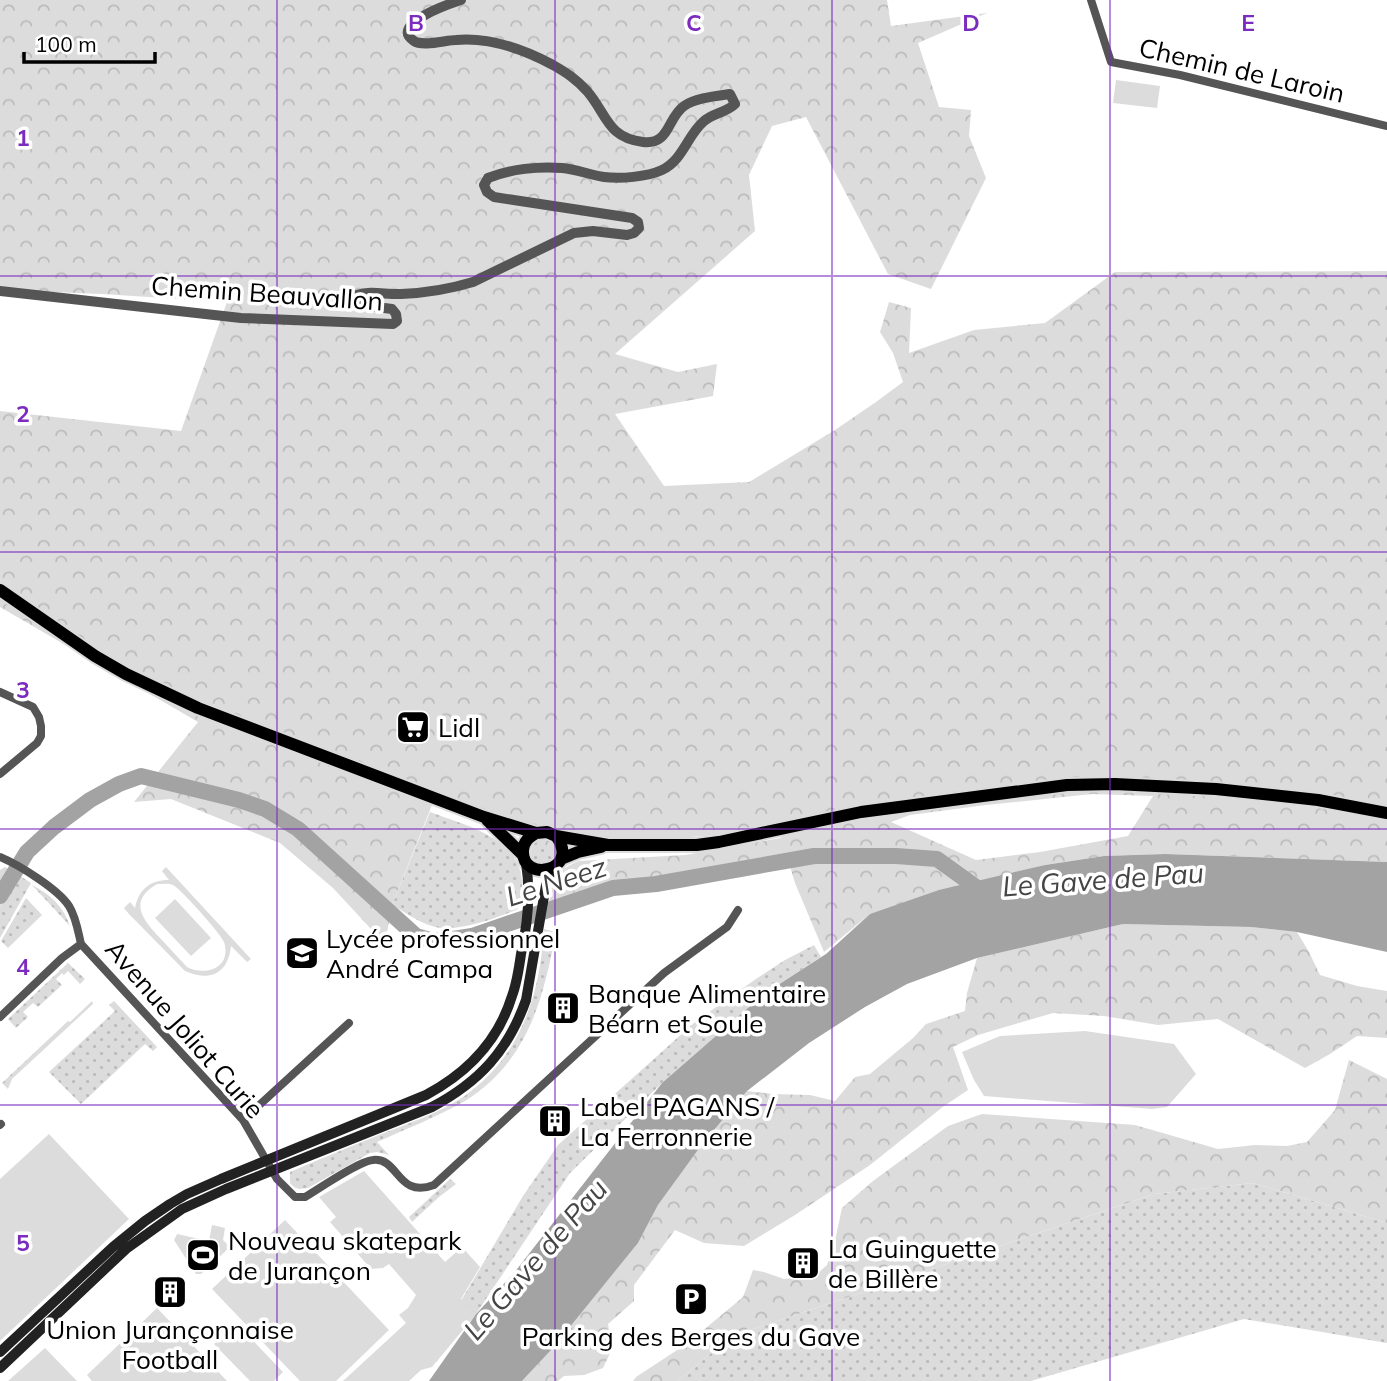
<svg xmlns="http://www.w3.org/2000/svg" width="1387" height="1381" font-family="Mulish,sans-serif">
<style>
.grass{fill:url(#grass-dots)}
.forest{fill:url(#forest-crowns);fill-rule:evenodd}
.park{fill:#dcdcdc;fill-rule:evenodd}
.water{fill:#a3a3a3}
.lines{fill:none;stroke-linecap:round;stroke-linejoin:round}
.river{stroke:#a3a3a3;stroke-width:16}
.primary-casing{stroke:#dbdbdb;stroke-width:16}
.minor{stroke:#555;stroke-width:8}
.tertiary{stroke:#555;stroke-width:10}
.secondary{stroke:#222;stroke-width:10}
.primary{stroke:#000;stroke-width:12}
.grid{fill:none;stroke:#7b2cbf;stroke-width:2;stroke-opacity:0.55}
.labels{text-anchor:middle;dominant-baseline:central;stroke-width:7;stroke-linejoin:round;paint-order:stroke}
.street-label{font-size:26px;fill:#000;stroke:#fff}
.poi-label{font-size:26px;fill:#000;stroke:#fff;text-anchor:start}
.water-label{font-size:28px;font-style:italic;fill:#444;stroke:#fff}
.grid-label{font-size:23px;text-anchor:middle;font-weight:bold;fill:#7b2cbf;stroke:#fff;stroke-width:7;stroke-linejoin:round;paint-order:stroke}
</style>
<defs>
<pattern id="grass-dots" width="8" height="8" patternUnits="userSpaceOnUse" patternTransform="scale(1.75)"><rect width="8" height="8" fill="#dcdcdc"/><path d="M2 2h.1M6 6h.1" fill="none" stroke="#bbb" stroke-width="1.8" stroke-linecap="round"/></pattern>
<pattern id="forest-crowns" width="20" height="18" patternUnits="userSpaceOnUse" patternTransform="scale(1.75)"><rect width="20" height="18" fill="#dcdcdc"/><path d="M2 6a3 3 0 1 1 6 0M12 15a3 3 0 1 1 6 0" fill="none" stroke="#bbb"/></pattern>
</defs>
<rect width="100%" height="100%" fill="#fff"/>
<!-- grass -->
<path class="grass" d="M430 812C464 825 519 837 522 881 523 891 520 900 518 909 497 918 455 934 432 926 418 922 405 912 392 905Z
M531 852a12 12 0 1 1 24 0a12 12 0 1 1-24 0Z
M20 876 31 883 0 938V907L1 901Z
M32 885C51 895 63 906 70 926Z
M26 898 42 915 8 948 1 941Z
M544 929 556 932C543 1000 528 1061 465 1101 437 1117 406 1129 377 1142L389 1155 377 1152 370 1153 308 1188 299 1189 294 1187 290 1183V1172C318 1160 346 1148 374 1137 404 1125 435 1115 463 1097 520 1058 540 996 544 929Z
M814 945 821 957 764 994 662 1083 570 1173 476 1314 436 1362 408 1337 462 1299 523 1196 558 1145 695 1022 756 979 785 960Z
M68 963 85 979 80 984 68 971 64 975 62 973 56 979 62 985 38 1007 33 1003 23 1012 28 1017 16 1028 8 1019Z
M92 1001 93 1004 12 1079 8 1089 2 1083 68 1021 70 1022Z
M114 1001 157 1047 153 1051 145 1044 81 1104 49 1072 115 1011 109 1005Z
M450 1179 456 1184 439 1197 412 1222 409 1217Z
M1253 1183 1387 1223V1343L1244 1319 1031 1381H678L730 1337 1154 1194Z"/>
<!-- forest -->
<path class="forest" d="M0 0H887L891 26 987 13 918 43 939 107 971 110 969 136 986 178 931 289 888 274 806 117 772 126 749 175 755 231 615 354 678 372 717 364 713 396 615 414 664 486 749 482 835 430 876 402 903 382 893 353 880 332 889 302 911 308 909 353 974 330 1045 323 1115 272 1387 271V862L1165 854 1104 856 1045 865 870 914 824 952 795 883 786 853 654 877 618 882 549 904C552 881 556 870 579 861L685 855 781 838 778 829 747 833 550 847 432 805 392 905 385 944 333 888 280 843 171 799 134 802 198 722 0 607V411L181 431 227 302 102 294 0 290ZM1092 794 1153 796 1128 836 1040 852 976 860 891 822 910 815 986 805Z
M5 867 20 876 1 901 0 907V870Z
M1123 924 1251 927 1297 932 1309 952 1320 975 1357 986 1387 991V1038L1357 1036 1330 1054 1305 1068 1218 1019 1158 1025 1104 1016 1053 1013 978 1035 953 1047 968 1090 944 1106 870 1165 795 1215 744 1246 704 1243 675 1230 634 1285V1301L608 1324 612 1349 603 1368 584 1375 564 1376 558 1381H522L552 1349 638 1243 658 1205 703 1143 747 1091 773 1094 810 1095 835 1101 855 1077 870 1074 913 1038 926 1024 965 1011 967 993 977 958Z
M1349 1060 1387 1079V1223L1253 1183 1154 1194 730 1337 678 1381H633L636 1377 688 1343 743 1297 753 1270 764 1272 784 1279 816 1275 827 1265 836 1236 842 1208 873 1181 948 1126 982 1114 1135 1125 1218 1149 1255 1145 1287 1146 1307 1142 1335 1110Z"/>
<!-- park -->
<path class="park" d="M1116 80 1160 86 1157 108 1113 103Z
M166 867 251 959 247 962 231 946C228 974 210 982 185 971L129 914 124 908 130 902 135 908C139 889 150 880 169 880L162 871ZM157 884C162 884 169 883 173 885 180 888 222 935 224 942 232 967 207 977 187 967 178 957 169 948 160 938 142 919 128 901 157 884Z
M175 899 211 938 191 956 155 918Z
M1085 1031 1174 1044 1196 1074 1167 1107 1152 1109 984 1096 974 1080 962 1052 1000 1036Z
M49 1134 129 1219 0 1341V1179Z
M364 1171 445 1262 462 1247 480 1267 461 1299 476 1314 436 1362 432 1367 421 1370 409 1381H343L406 1323 399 1315 408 1308 416 1295 389 1264 383 1268 371 1269 330 1222 336 1217 319 1197Z
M285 1220 389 1330 336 1381H300L212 1289Z
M212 1225 225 1228 223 1240 230 1247 201 1274H196L174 1240 177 1234 209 1241Z
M157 1308 227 1381H92L87 1375Z
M236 1323 283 1372 274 1381H250L214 1344Z
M45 1348 77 1381H8Z"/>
<!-- water -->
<path class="water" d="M1165 854 1387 862V952L1297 932 1251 927 1123 924 977 958 907 984 865 1007 809 1043 747 1091 703 1143 658 1205 638 1243 552 1349 522 1381H429L476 1314 514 1273 662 1083 764 994 826 954 870 914 939 890 1045 865 1104 856Z"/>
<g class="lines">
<!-- river -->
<path class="river" d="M0 896 27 852 54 827 90 800 119 784 141 776 239 800 265 809 298 829 416 936 430 940H447L472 936 613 888 656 884 814 856H896L937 859 987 895"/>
<!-- primary casing -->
<g class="primary-casing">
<path id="primary" d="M0 590 95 656 126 674 198 708 484 817 536 833 547 832 556 836 608 845H697L719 842 861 812 1067 785 1115 784 1216 789 1318 800 1387 813
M487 820 523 855
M536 833C529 837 524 841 523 850 521 884 582 871 556 836
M561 859 578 852 601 847"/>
</g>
<!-- minor -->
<path class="minor" d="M1091 0 1111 62 1180 75 1387 126
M0 692 33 707 39 717 41 726V736L37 743 0 774
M0 857C19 865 58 889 69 906 76 917 78 931 81 944L243 1120 277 1179 295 1197H305C320 1188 359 1161 373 1160 399 1157 397 1199 434 1185L664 973 727 927 738 910
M0 1017 62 958 81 944
M243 1120 349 1023
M0 1125 1 1124"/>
<!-- tertiary -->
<path class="tertiary" d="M0 291 241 318 393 324 397 321 396 314 392 309 361 305 356 300 357 295C371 290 387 295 401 294 425 293 450 289 473 282L574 233 593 231 627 235 634 233 639 228 638 222 632 218 494 197 487 192 484 185 488 178C510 169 539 166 562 168 576 169 590 175 604 177 620 179 647 177 662 170 683 160 687 136 703 122 712 113 726 113 735 104L730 94C716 96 695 98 684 106 667 118 670 145 643 142 607 138 607 114 587 91 576 79 567 73 553 65 525 50 489 37 456 40 446 40 423 47 414 41 388 24 452 3 461 0"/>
<!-- secondary -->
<path class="secondary" d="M0 1352 113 1247 145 1221 170 1204 187 1194 221 1179 426 1095C467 1073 498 1042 512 996 517 983 519 968 521 954 528 923 531 894 526 863
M0 1368 126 1249 182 1209 226 1189 432 1107C479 1082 508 1051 526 1000L546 885 552 868"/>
<!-- primary -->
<use href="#primary" class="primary"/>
</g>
<!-- grid -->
<path class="grid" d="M277 0V1381M555 0V1381M832 0V1381M1110 0V1381M0 276H1387M0 552H1387M0 829H1387M0 1105H1387"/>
<!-- icons -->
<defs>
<g id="supermarket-square" transform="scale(1.75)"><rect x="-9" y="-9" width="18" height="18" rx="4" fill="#000" stroke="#fff"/><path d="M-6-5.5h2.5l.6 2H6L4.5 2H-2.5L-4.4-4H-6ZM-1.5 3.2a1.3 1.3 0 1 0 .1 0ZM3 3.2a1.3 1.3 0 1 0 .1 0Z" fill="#fff"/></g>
<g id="school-square" transform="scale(1.75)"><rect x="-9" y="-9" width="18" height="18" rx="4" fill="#000" stroke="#fff"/><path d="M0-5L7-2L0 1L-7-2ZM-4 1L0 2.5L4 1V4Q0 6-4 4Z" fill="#fff"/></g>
<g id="building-square" transform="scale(1.75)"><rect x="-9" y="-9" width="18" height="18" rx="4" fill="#000" stroke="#fff"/><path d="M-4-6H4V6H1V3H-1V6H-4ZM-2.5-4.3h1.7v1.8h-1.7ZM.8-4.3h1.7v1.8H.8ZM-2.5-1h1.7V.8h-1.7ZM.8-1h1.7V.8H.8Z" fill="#fff"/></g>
<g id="stadium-square" transform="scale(1.75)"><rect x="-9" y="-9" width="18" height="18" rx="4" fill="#000" stroke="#fff"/><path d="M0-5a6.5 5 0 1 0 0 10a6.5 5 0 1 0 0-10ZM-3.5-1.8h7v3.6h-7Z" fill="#fff"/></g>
<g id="parking-square" transform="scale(1.75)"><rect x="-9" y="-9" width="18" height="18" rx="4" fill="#000" stroke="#fff"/><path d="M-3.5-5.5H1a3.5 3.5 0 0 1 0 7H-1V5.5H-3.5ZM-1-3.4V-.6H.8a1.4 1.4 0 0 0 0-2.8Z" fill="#fff"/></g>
</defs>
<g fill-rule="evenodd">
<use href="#supermarket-square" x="413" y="727"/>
<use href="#school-square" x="302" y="953"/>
<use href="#building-square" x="563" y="1008"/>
<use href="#building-square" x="555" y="1121"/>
<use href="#stadium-square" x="203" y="1255"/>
<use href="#building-square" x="803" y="1263"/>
<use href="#building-square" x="170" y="1292"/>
<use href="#parking-square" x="691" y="1299"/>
</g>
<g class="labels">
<!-- street labels -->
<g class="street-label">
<text transform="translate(1242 70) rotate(13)">Chemin de Laroin</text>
<text transform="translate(267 293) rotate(4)">Chemin Beauvallon</text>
<text transform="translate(185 1029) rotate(49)">Avenue Joliot Curie</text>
</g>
<!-- poi labels -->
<g class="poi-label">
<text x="438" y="727">Lidl</text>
<text x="326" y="938">Lycée professionnel<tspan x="326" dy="30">André Campa</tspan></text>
<text x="588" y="993">Banque Alimentaire<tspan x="588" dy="30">Béarn et Soule</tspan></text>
<text x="580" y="1106">Label PAGANS /<tspan x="580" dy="30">La Ferronnerie</tspan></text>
<text x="228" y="1240">Nouveau skatepark<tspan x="228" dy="30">de Jurançon</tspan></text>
<text x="828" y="1248">La Guinguette<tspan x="828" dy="30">de Billère</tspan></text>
<text x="170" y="1329" text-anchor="middle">Union Jurançonnaise<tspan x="170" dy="30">Football</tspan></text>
<text x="691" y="1336" text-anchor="middle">Parking des Berges du Gave</text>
</g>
<!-- water labels -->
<g class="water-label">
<text transform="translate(1103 879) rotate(-4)">Le Gave de Pau</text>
<text transform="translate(556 881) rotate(-18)">Le Neez</text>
<text transform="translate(535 1259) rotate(-49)">Le Gave de Pau</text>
</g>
</g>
<g class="grid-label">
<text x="416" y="31">B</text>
<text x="694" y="31">C</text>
<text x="971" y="31">D</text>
<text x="1248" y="31">E</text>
<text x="23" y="146">1</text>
<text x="23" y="422">2</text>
<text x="23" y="698">3</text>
<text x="23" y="975">4</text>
<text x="23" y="1251">5</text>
</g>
<!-- scale -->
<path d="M24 52v10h131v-10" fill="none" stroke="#000000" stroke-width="3.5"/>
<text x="35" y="52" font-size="21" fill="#000000" stroke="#ffffff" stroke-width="5" paint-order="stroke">100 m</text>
</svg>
